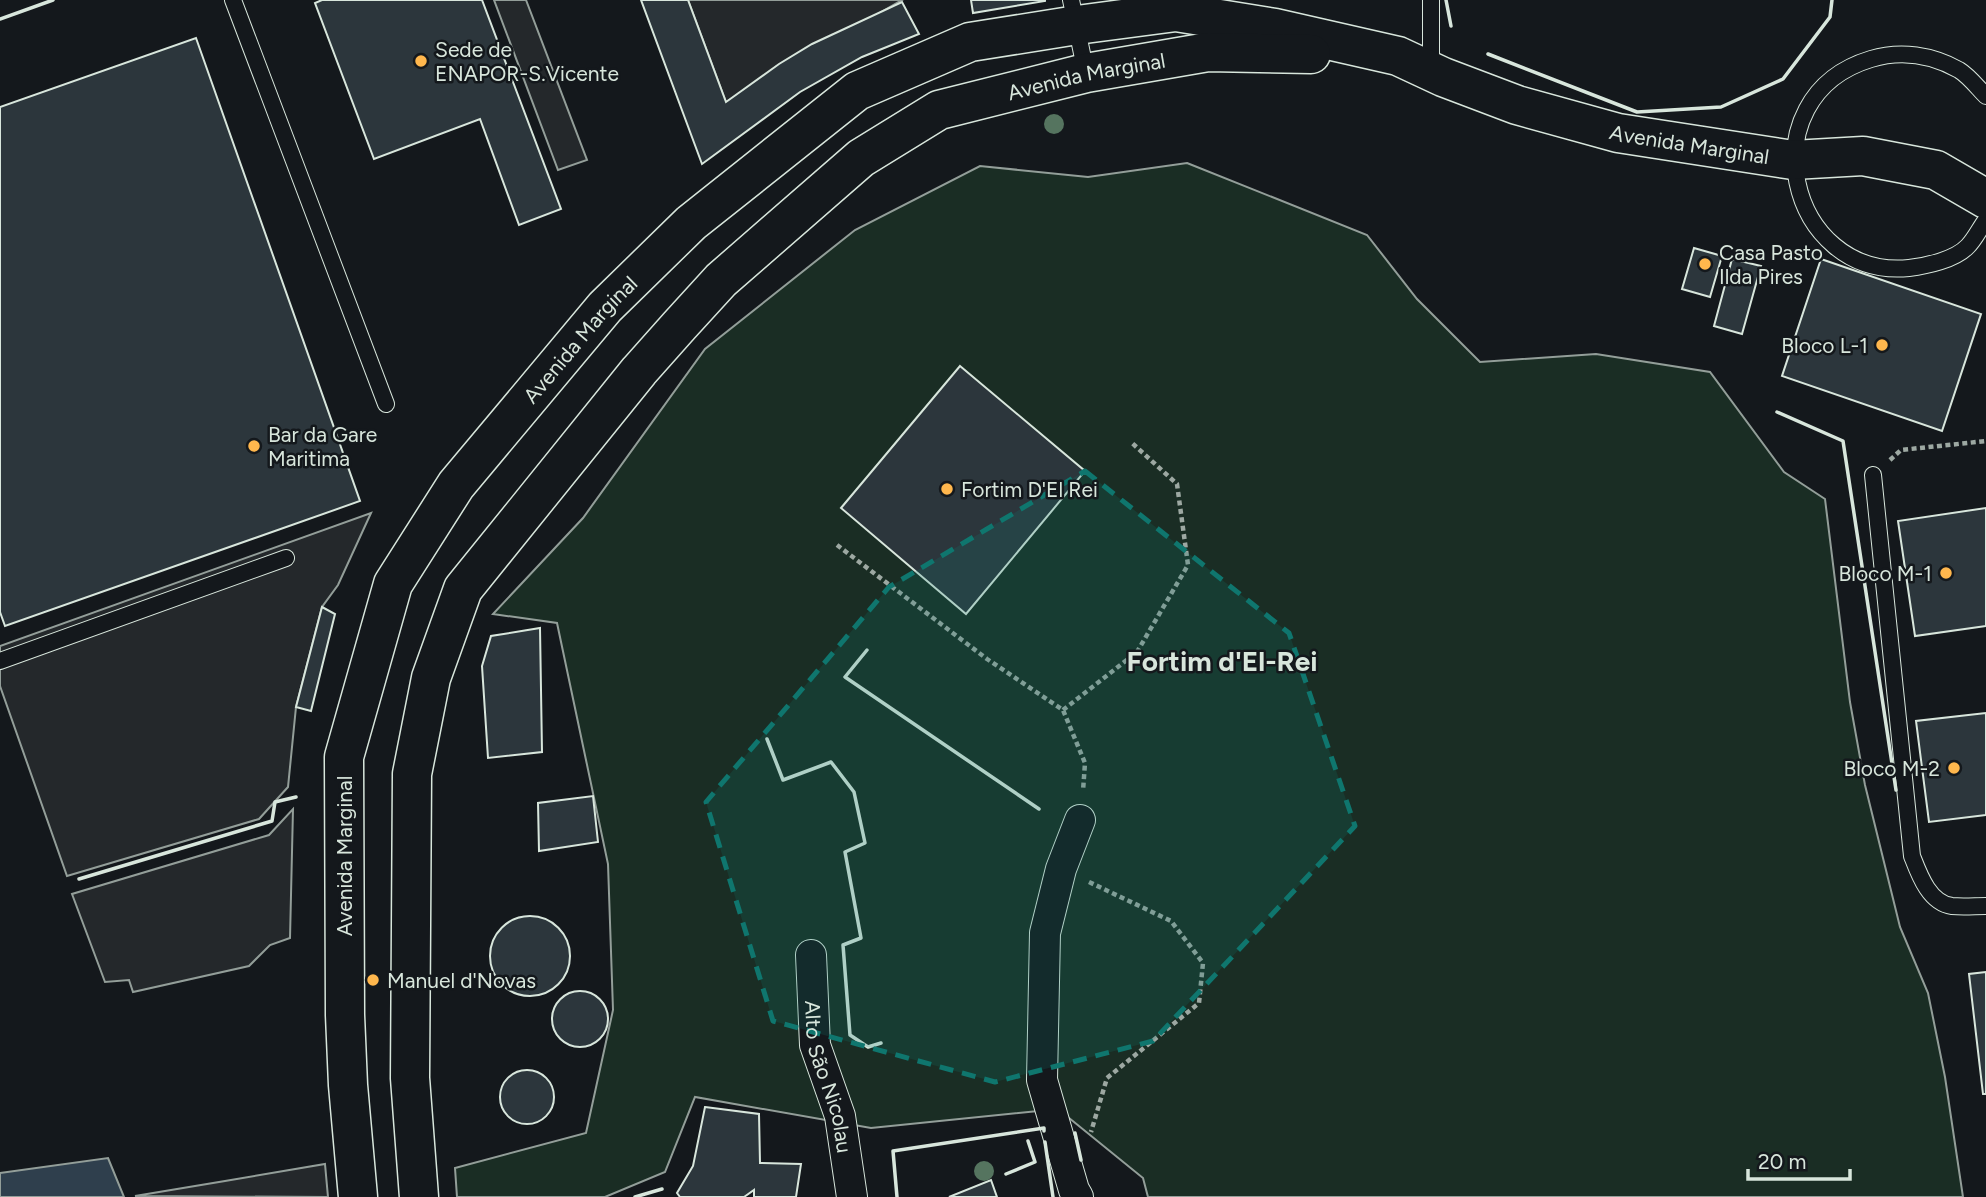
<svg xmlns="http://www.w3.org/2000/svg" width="1986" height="1197" font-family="Figtree,sans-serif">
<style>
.green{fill:#1a2d24;stroke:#939e99;stroke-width:2}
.parking{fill:#24282b;stroke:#939e99;stroke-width:2}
.water{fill:#2f3f4d;stroke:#939e99;stroke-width:2}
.building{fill:#2c363c;stroke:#d8e6dc;stroke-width:2}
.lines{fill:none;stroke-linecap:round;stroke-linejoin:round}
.lane-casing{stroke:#d8e6dc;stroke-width:18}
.street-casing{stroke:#d8e6dc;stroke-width:32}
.secondary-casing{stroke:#d8e6dc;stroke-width:41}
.path{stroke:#9da8a2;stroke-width:4.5;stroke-dasharray:5 3.5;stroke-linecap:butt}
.lane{stroke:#14181c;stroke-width:16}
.street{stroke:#14181c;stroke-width:30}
.secondary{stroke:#14181c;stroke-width:38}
.wall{stroke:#d8e6dc;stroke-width:3.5}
.tree{fill:#55745f}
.marked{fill:#0f766e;fill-opacity:0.2;stroke:#0f766e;stroke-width:5;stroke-dasharray:14 9;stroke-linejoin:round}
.poi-dot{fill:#ffb74d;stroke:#14181c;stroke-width:2.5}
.labels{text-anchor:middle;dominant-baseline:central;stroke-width:5;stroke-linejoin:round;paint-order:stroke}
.poi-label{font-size:21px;fill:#d8e6dc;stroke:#14181c;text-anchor:start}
.street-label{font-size:21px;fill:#d8e6dc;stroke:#14181c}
.district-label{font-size:28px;font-weight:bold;fill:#d8e6dc;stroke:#14181c}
</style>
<rect width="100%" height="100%" fill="#14181c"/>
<!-- green -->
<path class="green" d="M1187 163 1367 235 1417 299 1480 362 1596 354 1710 372 1784 472 1825 499 1850 702 1865 785 1900 927 1928 993 1945 1077 1963 1197H1148L1143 1178 1058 1109 871 1128 695 1097 665 1172 605 1197H457L455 1168 586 1133 613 1010 608 864 557 623 493 614 583 518 705 349 855 230 980 166 1088 177Z"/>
<!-- parking -->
<path class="parking" d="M494 0H526L587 160 558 170Z
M688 0H902L726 102Z
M371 513 338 585 322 607 296 707 288 787 259 819 67 876 0 686V646Z
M293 809 290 938 270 945 249 966 133 992 129 980 105 982 72 894 269 835Z
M325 1164 328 1197 135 1196 225 1181Z"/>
<!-- water -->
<path class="water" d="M108 1158 124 1197H0V1173Z"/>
<!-- building -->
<path class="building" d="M322 0H482L561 209 519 225 480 119 374 159 315 3Z
M641 0H688L726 102 779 64 812 44 902 2 919 34 862 57 800 92 702 164Z
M971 0H1045V1L973 13Z
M196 38 360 501 5 626 0 612V107Z
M1694 248 1722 256 1710 297 1682 289Z
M1732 259 1761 266 1742 334 1714 326Z
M1821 259 1981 314 1942 431 1782 376Z
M960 366 1085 471 966 614 841 508Z
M1986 508V626L1915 636 1898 521Z
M322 607 335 614 311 711 296 707Z
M540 628 542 752 488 758 482 666 491 636Z
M1986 713V815L1929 822 1916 721Z
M593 796 598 842 539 851 538 803Z
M490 956a40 40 0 1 1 80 0a40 40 0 1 1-80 0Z
M1986 972V1094H1983L1969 974Z
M552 1019a28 28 0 1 1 56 0a28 28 0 1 1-56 0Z
M500 1097a27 27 0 1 1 54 0a27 27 0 1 1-54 0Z
M705 1107 759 1114 760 1163 801 1164 796 1197H754V1190L744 1197H680L677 1193 693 1166Z
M991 1180 997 1197H949Z"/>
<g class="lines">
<!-- lane casing -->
<g class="lane-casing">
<path id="lane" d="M233 0 386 404
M1071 0 1086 73
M1431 71V0
M1986 96C1978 88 1969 76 1959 70 1932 55 1901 50 1871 59 1745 97 1788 280 1909 268 1926 266 1955 260 1968 246 1975 239 1980 228 1986 220
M1873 475 1912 856C1919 874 1929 903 1952 906 1963 907 1975 906 1986 906
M0 661 286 558"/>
</g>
<!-- street casing -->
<g class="street-casing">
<g id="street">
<path id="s1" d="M811 955 815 1045 840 1116 852 1197"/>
<path d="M1078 1197 1074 1190 1042 1080 1045 933 1061 869 1080 820"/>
</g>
</g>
<!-- secondary casing -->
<g class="secondary-casing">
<g id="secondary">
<path id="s2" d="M358 1197 348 1085 345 1015 344 757 393 584 456 485 605 307 691 223 857 91 970 42 1077 25 1176 12 1275 28 1398 56 1443 77 1517 105 1618 133 1793 160 1863 156 1936 170 1986 199"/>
<path id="s3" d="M419 1197 410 1078 412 774 431 678 463 589 639 371 679 326 721 280 861 158 939 110 1086 73 1208 52 1311 54"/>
</g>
</g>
<!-- path -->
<path class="path" d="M1890 460 1901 450 1986 441
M837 545 987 659 1063 710 1085 763 1083 791
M1063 710 1137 652 1188 565 1177 484 1132 443
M1089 882 1171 921 1203 963 1199 1003 1107 1078 1091 1132"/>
<!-- lane -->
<use href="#lane" class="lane"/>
<!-- street -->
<use href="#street" class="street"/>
<!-- secondary -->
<use href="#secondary" class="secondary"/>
<!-- wall -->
<path class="wall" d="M1446 0 1451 26
M0 19 53 0
M1488 54 1637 112 1721 107 1783 79 1830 17 1832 0
M1777 412 1843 441 1896 790
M867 650 845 677 1039 809
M767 739 783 780 831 762 854 792 865 843 845 852 861 938 843 945 850 1035 868 1047 881 1043
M79 879 272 821 275 802 296 797
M1075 1133 1081 1160
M1045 1142 1053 1197
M1006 1174 1035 1162 1028 1141
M635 1197 662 1189
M897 1197 893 1151 1044 1128V1131"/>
</g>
<!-- trees -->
<g class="tree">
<circle cx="1054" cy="124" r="10"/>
<circle cx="984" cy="1171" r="10"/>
</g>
<!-- marked area -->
<path class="marked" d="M1085 471 1289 633 1355 826 1153 1041 995 1082 773 1021 706 802 889 587Z"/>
<!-- markers -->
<g class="poi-dot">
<circle cx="421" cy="61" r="7"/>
<circle cx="1705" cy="264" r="7"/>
<circle cx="1882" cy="345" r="7"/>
<circle cx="254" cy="446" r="7"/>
<circle cx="947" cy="489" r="7"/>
<circle cx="1946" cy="573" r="7"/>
<circle cx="1954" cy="768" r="7"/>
<circle cx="373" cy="980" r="7"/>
</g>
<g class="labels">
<!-- poi labels -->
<g class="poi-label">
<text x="435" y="49">Sede de<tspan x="435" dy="24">ENAPOR-S.Vicente</tspan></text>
<text x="1719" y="252">Casa Pasto<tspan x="1719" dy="24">Ilda Pires</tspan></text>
<text x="1868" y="345" text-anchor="end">Bloco L-1</text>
<text x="268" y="434">Bar da Gare<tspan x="268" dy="24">Maritima</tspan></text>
<text x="961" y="489">Fortim D'El Rei</text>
<text x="1932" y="573" text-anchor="end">Bloco M-1</text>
<text x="1940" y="768" text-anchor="end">Bloco M-2</text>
<text x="387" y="980">Manuel d'Novas</text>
</g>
<!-- street labels -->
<g class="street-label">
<text stroke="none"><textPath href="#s3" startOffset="1447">Avenida Marginal</textPath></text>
<text stroke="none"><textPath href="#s2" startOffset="2166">Avenida Marginal</textPath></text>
<text stroke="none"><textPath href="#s2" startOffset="929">Avenida Marginal</textPath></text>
<text transform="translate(344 856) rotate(-90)">Avenida Marginal</text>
<text stroke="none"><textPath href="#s1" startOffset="124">Alto São Nicolau</textPath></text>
</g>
<!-- district labels -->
<g class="district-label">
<text x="1222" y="661">Fortim d'El-Rei</text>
</g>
</g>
<!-- scale -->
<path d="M1748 1169v10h102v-10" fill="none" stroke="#d8e6dc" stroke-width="3.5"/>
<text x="1758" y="1169" font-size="21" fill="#d8e6dc" stroke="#14181c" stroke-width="5" paint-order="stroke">20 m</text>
</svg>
